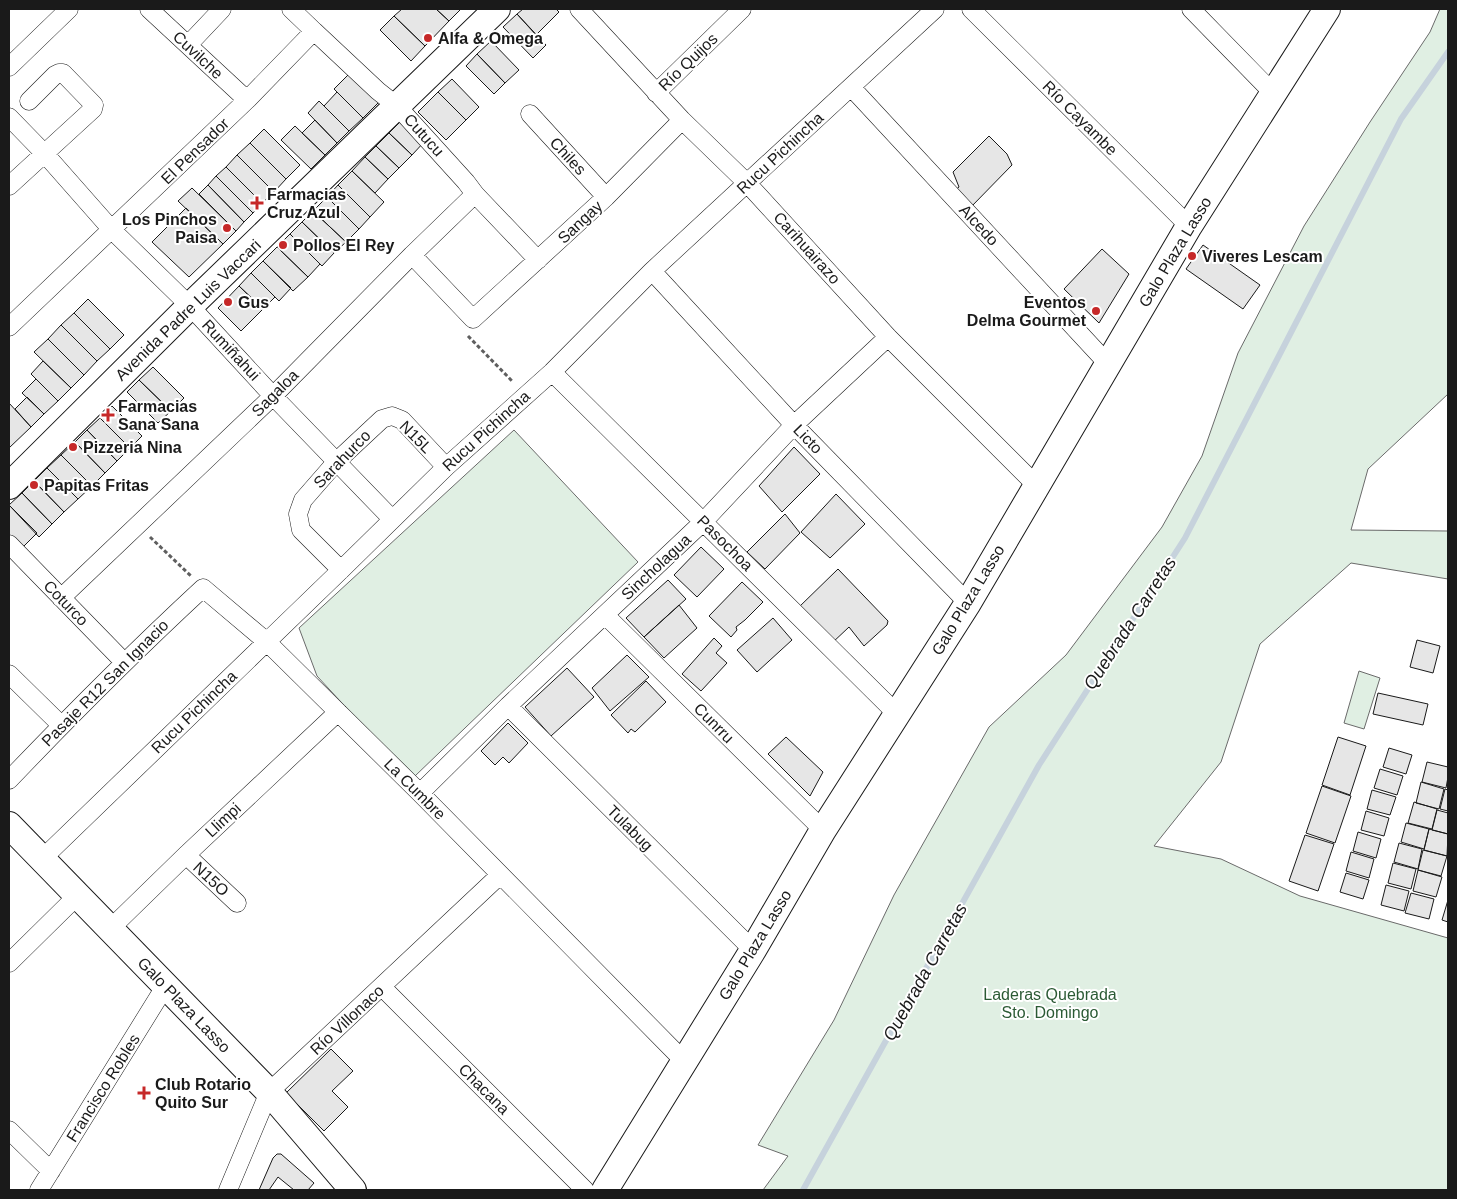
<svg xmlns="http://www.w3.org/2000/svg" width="1457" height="1199" font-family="Helvetica,sans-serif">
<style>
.green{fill:#e0efe3;stroke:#6a6a6a}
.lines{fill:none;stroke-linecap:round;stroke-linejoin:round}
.stream{stroke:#c6d2dc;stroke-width:6}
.building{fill:#e6e6e6;stroke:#1a1a1a}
.street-casing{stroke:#1a1a1a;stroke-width:19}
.secondary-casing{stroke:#1a1a1a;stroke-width:28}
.path{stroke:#5f5f5f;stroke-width:3;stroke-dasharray:4 2.5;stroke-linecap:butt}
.street{stroke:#fff;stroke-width:18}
.secondary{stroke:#fff;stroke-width:26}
.poi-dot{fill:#c62828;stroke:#fff;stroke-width:2}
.labels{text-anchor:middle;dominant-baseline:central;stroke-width:4;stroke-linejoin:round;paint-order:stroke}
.poi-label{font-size:16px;font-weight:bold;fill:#1a1a1a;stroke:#fff;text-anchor:start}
.street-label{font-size:16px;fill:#1a1a1a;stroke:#fff}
.park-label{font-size:16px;fill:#2b5a34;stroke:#fff}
.water-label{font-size:18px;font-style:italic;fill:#1a1a1a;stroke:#fff}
</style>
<rect width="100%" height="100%" fill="#fff"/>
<!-- green -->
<path class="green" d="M1440 9H1448V394L1368 469 1351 530 1448 531V579L1351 563 1260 644 1221 762 1154 846 1221 859 1300 896 1448 938V1190H763L788 1156 758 1145 834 1020 894 895 989 727 1066 655 1162 527 1202 456 1238 353 1304 226 1370 122 1430 32Z
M514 430 638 562 415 776 353 715 317 676 299 628Z
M1359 671 1380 678 1364 729 1344 723Z"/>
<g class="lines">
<!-- stream -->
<path class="stream" d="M803 1190 1039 765 1185 538 1401 119 1448 52"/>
</g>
<!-- building -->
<path class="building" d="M402 9H436L449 21 425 46 394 16Z
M436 9H461L449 21Z
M523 9H556L559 12 536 35 517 14Z
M517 14 546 45 533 58 503 27Z
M394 16 425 46 411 61 380 30Z
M491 41 519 70 505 83 477 54Z
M477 54 505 83 494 94 466 66Z
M350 73 379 102 363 118 334 89Z
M452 79 479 107 466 120 438 92Z
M337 92 363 118 349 131 324 106Z
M438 92 466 120 446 140 418 112Z
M319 101 349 131 337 143 308 113Z
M403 119 425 141 412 155 389 133Z
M315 120 337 143 325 155 302 133Z
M295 126 325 155 311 169 281 140Z
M264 129 300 165 286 179 250 143Z
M389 133 412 155 399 168 376 146Z
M989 136 1007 154 1012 165 970 208 953 192 959 187 953 172Z
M250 143 286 179 274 192 237 155Z
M376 146 399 168 388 179 365 157Z
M237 155 274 192 262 203 226 167Z
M365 157 388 179 375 193 352 171Z
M226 167 262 203 253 213 216 176Z
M352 171 384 202 370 217 338 185Z
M216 176 253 213 244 222 208 185Z
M208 185 244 222 236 231 199 194Z
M338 185 370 217 359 229 327 197Z
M192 188 236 231 223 244 178 201Z
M327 197 359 229 346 242 313 211Z
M186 208 223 244 189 277 152 242Z
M313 211 346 242 334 253 302 222Z
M302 222 334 253 322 266 290 234Z
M290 234 320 264 308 277 277 247Z
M1203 245 1260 285 1243 309 1186 269Z
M277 247 308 277 293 291 263 261Z
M1102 249 1129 274 1099 323 1064 289Z
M263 261 291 288 279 301 251 273Z
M251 273 275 297 263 309 239 286Z
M239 286 263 309 241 331 218 308Z
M88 299 124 335 110 349 74 313Z
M74 313 110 349 97 361 61 325Z
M61 325 97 361 84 375 48 339Z
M48 339 84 375 71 388 34 352Z
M43 361 71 388 58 401 31 374Z
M153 367 184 398 171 411 139 380Z
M36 379 58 401 44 414 22 393Z
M139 380 171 411 158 423 127 392Z
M27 397 44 414 31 427 15 409Z
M9 403 31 427 9 448Z
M112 406 142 436 130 448 100 418Z
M100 418 130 448 117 461 87 430Z
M87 430 117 461 105 473 75 442Z
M75 442 105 473 92 486 61 455Z
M794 447 820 474 782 512 759 486Z
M61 455 92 486 78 499 47 468Z
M47 468 78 499 64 512 34 481Z
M34 481 64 512 52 524 22 493Z
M22 493 52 524 39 537 9 505Z
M836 494 865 524 830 558 801 532Z
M9 505 37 533 21 549 9 537Z
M785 514 800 533 765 569 747 552Z
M701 547 724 569 697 597 674 575Z
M838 569 888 621 887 625 864 646 849 627 831 644 798 608Z
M668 580 686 599 644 637 626 618Z
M742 582 763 602 745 620 736 627 737 630 731 637 709 616Z
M679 605 697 628 664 658 644 637Z
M773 618 792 640 757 672 737 650Z
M714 638 722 646 716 653 727 663 701 691 682 674Z
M1417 640 1440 646 1433 673 1410 667Z
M627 655 649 677 610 711 592 688Z
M567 668 594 697 551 736 525 707Z
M646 681 666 702 635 732 631 729 628 733 611 715Z
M1378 693 1428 704 1423 725 1373 714Z
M508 723 528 743 509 763 503 757 495 765 481 751Z
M786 737 823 772 810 796 768 754Z
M1338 737 1366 746 1350 795 1322 785Z
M1389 748 1412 755 1406 774 1383 767Z
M1427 762 1448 767V777L1446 788 1422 782Z
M1380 769 1403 776 1397 795 1374 788Z
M1421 782 1444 789 1439 809 1416 803Z
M1322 786 1351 796 1335 843 1306 833Z
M1445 789 1448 790V811L1440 809Z
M1372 790 1396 797 1390 815 1367 809Z
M1414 802 1437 809 1432 829 1408 823Z
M1437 810 1448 813V834L1432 830Z
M1366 811 1389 818 1384 836 1361 830Z
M1406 823 1429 829 1424 849 1401 842Z
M1429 829 1448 834 1447 856 1424 850Z
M1358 832 1381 839 1376 858 1353 851Z
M1305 835 1334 844 1318 891 1289 881Z
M1399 843 1422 849 1418 869 1394 862Z
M1423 850 1447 856 1441 876 1418 870Z
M1351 852 1374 859 1369 878 1346 871Z
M1393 863 1416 869 1411 889 1388 883Z
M1418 870 1442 877 1436 897 1413 891Z
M1346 873 1369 880 1363 899 1340 892Z
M1386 885 1409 891 1404 911 1381 905Z
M1411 893 1434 899 1429 919 1405 913Z
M1448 900V922L1442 920Z
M331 1049 353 1071 332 1091 348 1107 324 1131 286 1093Z
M277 1154H281L314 1183 308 1190H294L278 1177 269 1190H259L273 1158Z"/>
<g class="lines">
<!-- street casing -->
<g class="street-casing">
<path id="street" d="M149 9 247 100
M291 9 314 31
M579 9 682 120 747 183 888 337 1036 485
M971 9 1189 226
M1191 9 1273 93
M188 45 222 9
M9 67 69 9
M851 87 1108 364
M656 93 742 9
M530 114 606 197
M9 117 45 154 112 230 190 306 273 396 392 519
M9 186 93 109 94 105 63 73H59L55 75 29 101
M475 194 538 260
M412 255 473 319 606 197 682 120
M652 271 794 425 968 603
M9 327 247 100 314 31 378 91 397 106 466 182 475 194 412 255 273 396 61 598
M552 372 897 714
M9 544 124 662
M341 570 301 530 298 514 303 500 337 461 382 419 392 416 402 420 446 467
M605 615 823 830
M9 674 61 725
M508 706 753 950
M9 780C72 714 136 650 203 588L267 642 420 793 684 1061
M420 793 508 706 704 521 794 425 888 337
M186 855 237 903
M42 859 341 570 446 467 552 372 652 271 935 9
M110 929 186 855 338 712
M9 963 77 896
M382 987 585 1190
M9 1130 51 1171
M39 1190 166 985
M228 1190 269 1092 500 875"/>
</g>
<!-- secondary casing -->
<g class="secondary-casing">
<path id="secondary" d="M9 486 190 306 497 9
M9 825 269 1092 353 1190
M605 1190 753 950 823 830 968 603 1189 226 1327 9"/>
</g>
<!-- path -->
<path class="path" d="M468 336 513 382
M150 537 191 576"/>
<!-- street -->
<use href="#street" class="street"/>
<!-- secondary -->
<use href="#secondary" class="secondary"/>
</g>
<!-- markers -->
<g class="poi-dot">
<circle cx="428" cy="38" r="5"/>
<path d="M254.5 195.5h5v5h5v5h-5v5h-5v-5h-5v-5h5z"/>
<circle cx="227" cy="228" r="5"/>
<circle cx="283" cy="245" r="5"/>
<circle cx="1192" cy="256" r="5"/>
<circle cx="228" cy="302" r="5"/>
<circle cx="1096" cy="311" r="5"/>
<path d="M105.5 407.5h5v5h5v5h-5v5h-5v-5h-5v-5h5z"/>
<circle cx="73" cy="447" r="5"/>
<circle cx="34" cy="485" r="5"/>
<path d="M141.5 1085.5h5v5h5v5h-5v5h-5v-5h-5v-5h5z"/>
</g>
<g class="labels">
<!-- poi labels -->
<g class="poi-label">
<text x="438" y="38">Alfa &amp; Omega</text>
<text x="267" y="194">Farmacias<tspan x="267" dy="18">Cruz Azul</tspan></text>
<text x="217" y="219" text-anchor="end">Los Pinchos<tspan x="217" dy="18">Paisa</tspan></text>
<text x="293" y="245">Pollos El Rey</text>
<text x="1202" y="256">Viveres Lescam</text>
<text x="238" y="302">Gus</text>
<text x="1086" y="302" text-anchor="end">Eventos<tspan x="1086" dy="18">Delma Gourmet</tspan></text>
<text x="118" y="406">Farmacias<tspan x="118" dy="18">Sana Sana</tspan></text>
<text x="83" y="447">Pizzeria Nina</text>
<text x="44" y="485">Papitas Fritas</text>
<text x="155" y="1084">Club Rotario<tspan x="155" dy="18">Quito Sur</tspan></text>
</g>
<!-- street labels -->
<g class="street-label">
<text transform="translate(198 55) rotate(43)">Cuvilche</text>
<text transform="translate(688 62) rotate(-44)">Río Quijos</text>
<text transform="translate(1080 118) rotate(45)">Río Cayambe</text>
<text transform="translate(424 135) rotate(48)">Cutucu</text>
<text transform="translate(195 151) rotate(-44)">El Pensador</text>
<text transform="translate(780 153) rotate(-43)">Rucu Pichincha</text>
<text transform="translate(568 156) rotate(47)">Chiles</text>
<text transform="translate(580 222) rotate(-43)">Sangay</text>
<text transform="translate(979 225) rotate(47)">Alcedo</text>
<text transform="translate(807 248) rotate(48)">Carihuairazo</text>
<text transform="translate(1175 252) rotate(-59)">Galo Plaza Lasso</text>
<text transform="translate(188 310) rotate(-44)">Avenida Padre Luis Vaccari</text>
<text transform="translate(231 350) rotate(47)">Rumiñahui</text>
<text transform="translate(275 393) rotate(-45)">Sagaloa</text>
<text transform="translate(486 431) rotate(-42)">Rucu Pichincha</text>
<text transform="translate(416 437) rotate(45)">N15L</text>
<text transform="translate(808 439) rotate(46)">Licto</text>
<text transform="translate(342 459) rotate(-46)">Sarahurco</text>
<text transform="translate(725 543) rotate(45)">Pasochoa</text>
<text transform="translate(656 567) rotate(-43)">Sincholagua</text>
<text transform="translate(968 600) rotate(-59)">Galo Plaza Lasso</text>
<text transform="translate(66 603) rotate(46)">Coturco</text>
<text transform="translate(105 683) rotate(-45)">Pasaje R12 San Ignacio</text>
<text transform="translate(194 712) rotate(-44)">Rucu Pichincha</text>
<text transform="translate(714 723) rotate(45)">Cunrru</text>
<text transform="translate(415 789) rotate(45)">La Cumbre</text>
<text transform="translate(223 820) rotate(-43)">Llimpi</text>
<text transform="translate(630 828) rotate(45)">Tulabug</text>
<text transform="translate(211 879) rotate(43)">N15O</text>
<text transform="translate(755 945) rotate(-59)">Galo Plaza Lasso</text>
<text transform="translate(184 1005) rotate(46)">Galo Plaza Lasso</text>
<text transform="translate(347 1020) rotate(-43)">Río Villonaco</text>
<text transform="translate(103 1088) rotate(-58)">Francisco Robles</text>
<text transform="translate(484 1089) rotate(45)">Chacana</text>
</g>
<!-- park labels -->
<g class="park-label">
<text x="1050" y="994">Laderas Quebrada<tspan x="1050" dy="18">Sto. Domingo</tspan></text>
</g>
<!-- water labels -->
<g class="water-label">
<text transform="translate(1130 623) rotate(-57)">Quebrada Carretas</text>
<text transform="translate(925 972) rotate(-61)">Quebrada Carretas</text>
</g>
</g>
<!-- border -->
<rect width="1457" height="1199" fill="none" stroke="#1a1a1a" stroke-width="20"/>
</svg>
